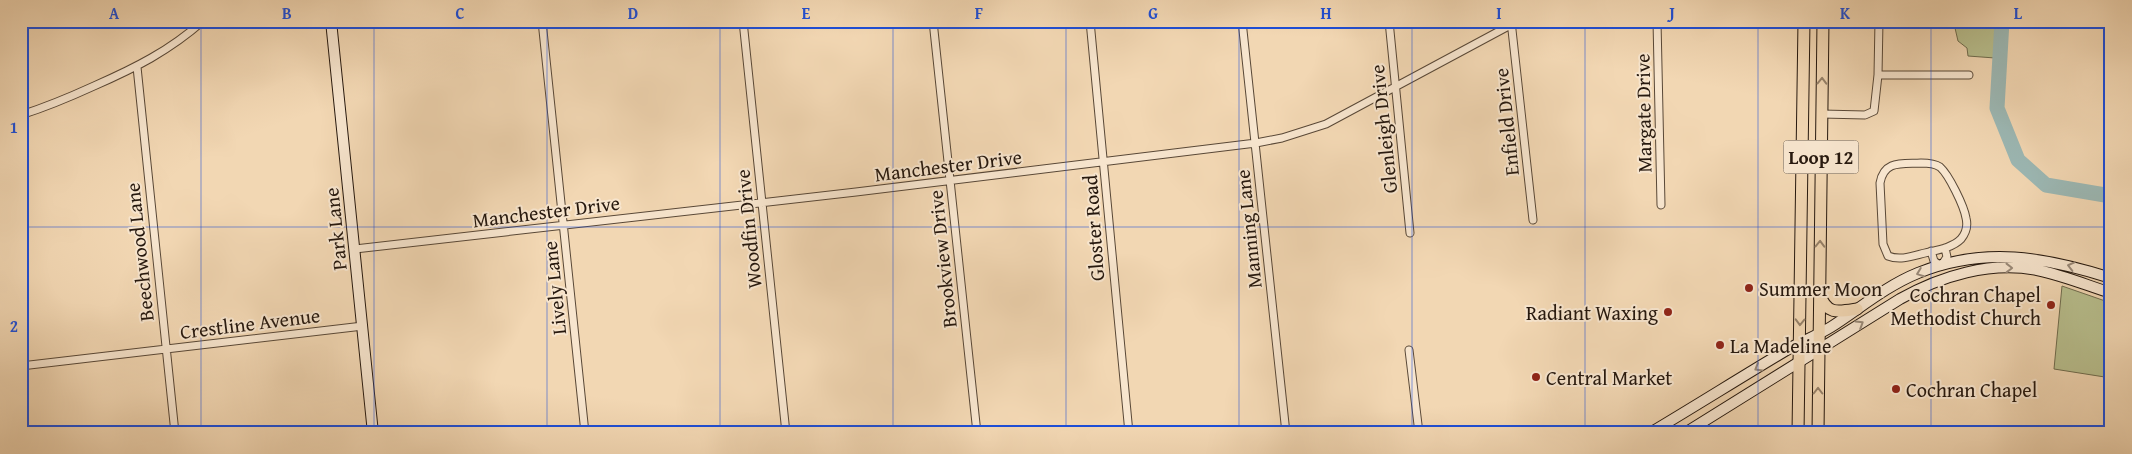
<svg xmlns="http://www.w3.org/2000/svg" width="2132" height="454" font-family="'Gentium Book Plus',serif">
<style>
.green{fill:#b8bf8e;stroke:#6f6c4e}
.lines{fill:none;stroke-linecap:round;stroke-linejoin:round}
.river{stroke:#9cb8b4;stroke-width:15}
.street-casing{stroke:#594837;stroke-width:9}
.secondary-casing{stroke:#26180e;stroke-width:12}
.primary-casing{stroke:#26180e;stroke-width:13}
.street{stroke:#f7e5ce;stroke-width:7}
.secondary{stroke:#f7e5ce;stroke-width:10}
.primary{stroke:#f2d7b3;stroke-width:11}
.oneway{stroke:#968169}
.oneway2{stroke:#998978}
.grid{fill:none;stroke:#1d4ed8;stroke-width:1;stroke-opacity:0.55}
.poi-dot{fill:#8f2418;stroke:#f7e5ce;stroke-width:2}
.labels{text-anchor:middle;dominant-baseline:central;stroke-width:4;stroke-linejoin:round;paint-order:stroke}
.shield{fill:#f7e5ce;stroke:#655648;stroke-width:1}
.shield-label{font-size:19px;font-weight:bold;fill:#26180e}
.street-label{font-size:20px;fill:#26180e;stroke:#f7e5ce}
.poi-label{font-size:20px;fill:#26180e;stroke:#f7e5ce;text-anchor:start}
.neatline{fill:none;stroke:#1d4ed8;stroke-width:2}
.grid-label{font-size:16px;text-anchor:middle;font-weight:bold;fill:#1d4ed8}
</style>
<rect width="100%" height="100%" fill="#f2d7b3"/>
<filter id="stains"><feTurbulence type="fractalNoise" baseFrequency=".004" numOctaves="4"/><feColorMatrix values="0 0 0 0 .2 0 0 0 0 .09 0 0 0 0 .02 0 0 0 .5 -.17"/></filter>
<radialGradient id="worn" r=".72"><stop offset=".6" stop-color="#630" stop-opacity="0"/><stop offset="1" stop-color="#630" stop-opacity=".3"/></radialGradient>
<!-- green -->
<path class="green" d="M1942 21H1998L1995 58 1968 56 1967 48 1958 41 1955 28Z
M2062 286 2111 303V378L2054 369Z"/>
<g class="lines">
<!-- river -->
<path class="river" d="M2002 21 1997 108 2018 160 2046 185 2111 196"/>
<!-- street casing -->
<g class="street-casing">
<path id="street" d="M542 21 585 433
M743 21 786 433
M933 21 977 433
M1090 21 1129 433
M1242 21 1286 433
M1389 21 1410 233
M1511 21 1533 220
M1657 21 1661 205
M137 67 175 433
M1878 75H1969
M1822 114 1865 115 1874 111 1878 75 1879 21
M21 115C46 107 70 97 94 86 135 68 169 51 203 21
M1921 163C1927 163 1934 163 1940 167 1949 175 1964 206 1966 218 1968 226 1966 233 1961 239 1952 248 1937 250 1925 253 1913 256 1900 261 1888 256L1883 244 1880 183C1884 160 1902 164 1921 163Z
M355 249 856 192 1256 143 1282 138 1326 124 1518 21
M1931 251 1934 261 1941 266 1947 257 1945 248
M1409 350 1419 433
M21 366 363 326"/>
</g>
<!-- secondary casing -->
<g class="secondary-casing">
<path id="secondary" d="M331 21 373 433
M1650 433C1697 405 1743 376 1790 348 1803 341 1818 335 1831 327 1859 309 1886 286 1918 273 1984 246 2045 257 2111 278
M1685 433 1900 299C1941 276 1990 261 2037 270 2062 275 2086 285 2111 293"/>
</g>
<!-- primary casing -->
<g class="primary-casing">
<path id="primary" d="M1820 295C1827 315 1838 312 1857 309
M1798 433 1804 21
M1818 433 1823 21"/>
</g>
<!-- street -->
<use href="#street" class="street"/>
<!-- secondary -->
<use href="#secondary" class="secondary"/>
<!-- primary -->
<use href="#primary" class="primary"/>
</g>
<!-- one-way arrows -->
<defs><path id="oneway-chevron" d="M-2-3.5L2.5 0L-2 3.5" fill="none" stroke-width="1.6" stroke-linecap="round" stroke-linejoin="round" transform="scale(1.25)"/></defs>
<g class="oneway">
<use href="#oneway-chevron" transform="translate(1822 81) rotate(-89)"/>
<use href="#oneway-chevron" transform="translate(1820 244) rotate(-89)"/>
<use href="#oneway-chevron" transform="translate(1800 322) rotate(91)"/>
<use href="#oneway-chevron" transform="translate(1818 391) rotate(-90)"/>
</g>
<g class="oneway2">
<use href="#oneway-chevron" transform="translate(2071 266) rotate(-166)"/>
<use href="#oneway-chevron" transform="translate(2009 268)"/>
<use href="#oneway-chevron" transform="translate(1920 273) rotate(159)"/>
<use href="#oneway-chevron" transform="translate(1860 324) rotate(-32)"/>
<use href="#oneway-chevron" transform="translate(1758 368) rotate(149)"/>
</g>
<!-- grid -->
<path class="grid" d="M201 21V433M374 21V433M547 21V433M720 21V433M893 21V433M1066 21V433M1239 21V433M1412 21V433M1585 21V433M1758 21V433M1931 21V433M21 227H2111"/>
<!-- markers -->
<g class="poi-dot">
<circle cx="1749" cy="288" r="5"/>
<circle cx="2051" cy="305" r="5"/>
<circle cx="1668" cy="312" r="5"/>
<circle cx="1720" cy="345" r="5"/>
<circle cx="1536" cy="377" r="5"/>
<circle cx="1896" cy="389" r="5"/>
</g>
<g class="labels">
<!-- shield labels -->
<rect class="shield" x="1783.5" y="140.5" width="75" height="33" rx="4"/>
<g class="shield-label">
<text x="1821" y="157">Loop 12</text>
</g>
<!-- street labels -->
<g class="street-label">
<text transform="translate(1643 113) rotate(-91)">Margate Drive</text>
<text transform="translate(1506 122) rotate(-96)">Enfield Drive</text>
<text transform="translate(1383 129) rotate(-96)">Glenleigh Drive</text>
<text transform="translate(948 165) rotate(-7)">Manchester Drive</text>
<text transform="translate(546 211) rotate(-7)">Manchester Drive</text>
<text transform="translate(1093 228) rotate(-94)">Gloster Road</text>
<text transform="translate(335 229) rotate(-96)">Park Lane</text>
<text transform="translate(748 229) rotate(-96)">Woodfin Drive</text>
<text transform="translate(1248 229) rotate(-96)">Manning Lane</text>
<text transform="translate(139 252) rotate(-96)">Beechwood Lane</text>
<text transform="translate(942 259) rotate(-96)">Brookview Drive</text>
<text transform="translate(554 288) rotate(-96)">Lively Lane</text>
<text transform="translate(250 323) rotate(-7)">Crestline Avenue</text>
</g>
<!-- poi labels -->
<g class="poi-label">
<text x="1759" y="288">Summer Moon</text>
<text x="2041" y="294" text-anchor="end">Cochran Chapel<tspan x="2041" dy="23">Methodist Church</tspan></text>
<text x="1658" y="312" text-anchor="end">Radiant Waxing</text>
<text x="1730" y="345">La Madeline</text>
<text x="1546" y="377">Central Market</text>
<text x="1906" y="389">Cochran Chapel</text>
</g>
</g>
<!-- margin -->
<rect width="2132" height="454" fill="none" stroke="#f2d7b3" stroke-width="55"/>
<rect x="28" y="28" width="2076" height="398" class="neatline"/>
<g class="grid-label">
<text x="114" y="19">A</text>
<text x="287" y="19">B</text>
<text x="460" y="19">C</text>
<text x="633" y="19">D</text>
<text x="806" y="19">E</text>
<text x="979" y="19">F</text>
<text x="1153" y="19">G</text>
<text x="1326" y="19">H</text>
<text x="1499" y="19">I</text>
<text x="1672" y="19">J</text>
<text x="1845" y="19">K</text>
<text x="2018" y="19">L</text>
<text x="14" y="133">1</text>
<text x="14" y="332">2</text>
</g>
<rect width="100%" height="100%" filter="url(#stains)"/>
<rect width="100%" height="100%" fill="url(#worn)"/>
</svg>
